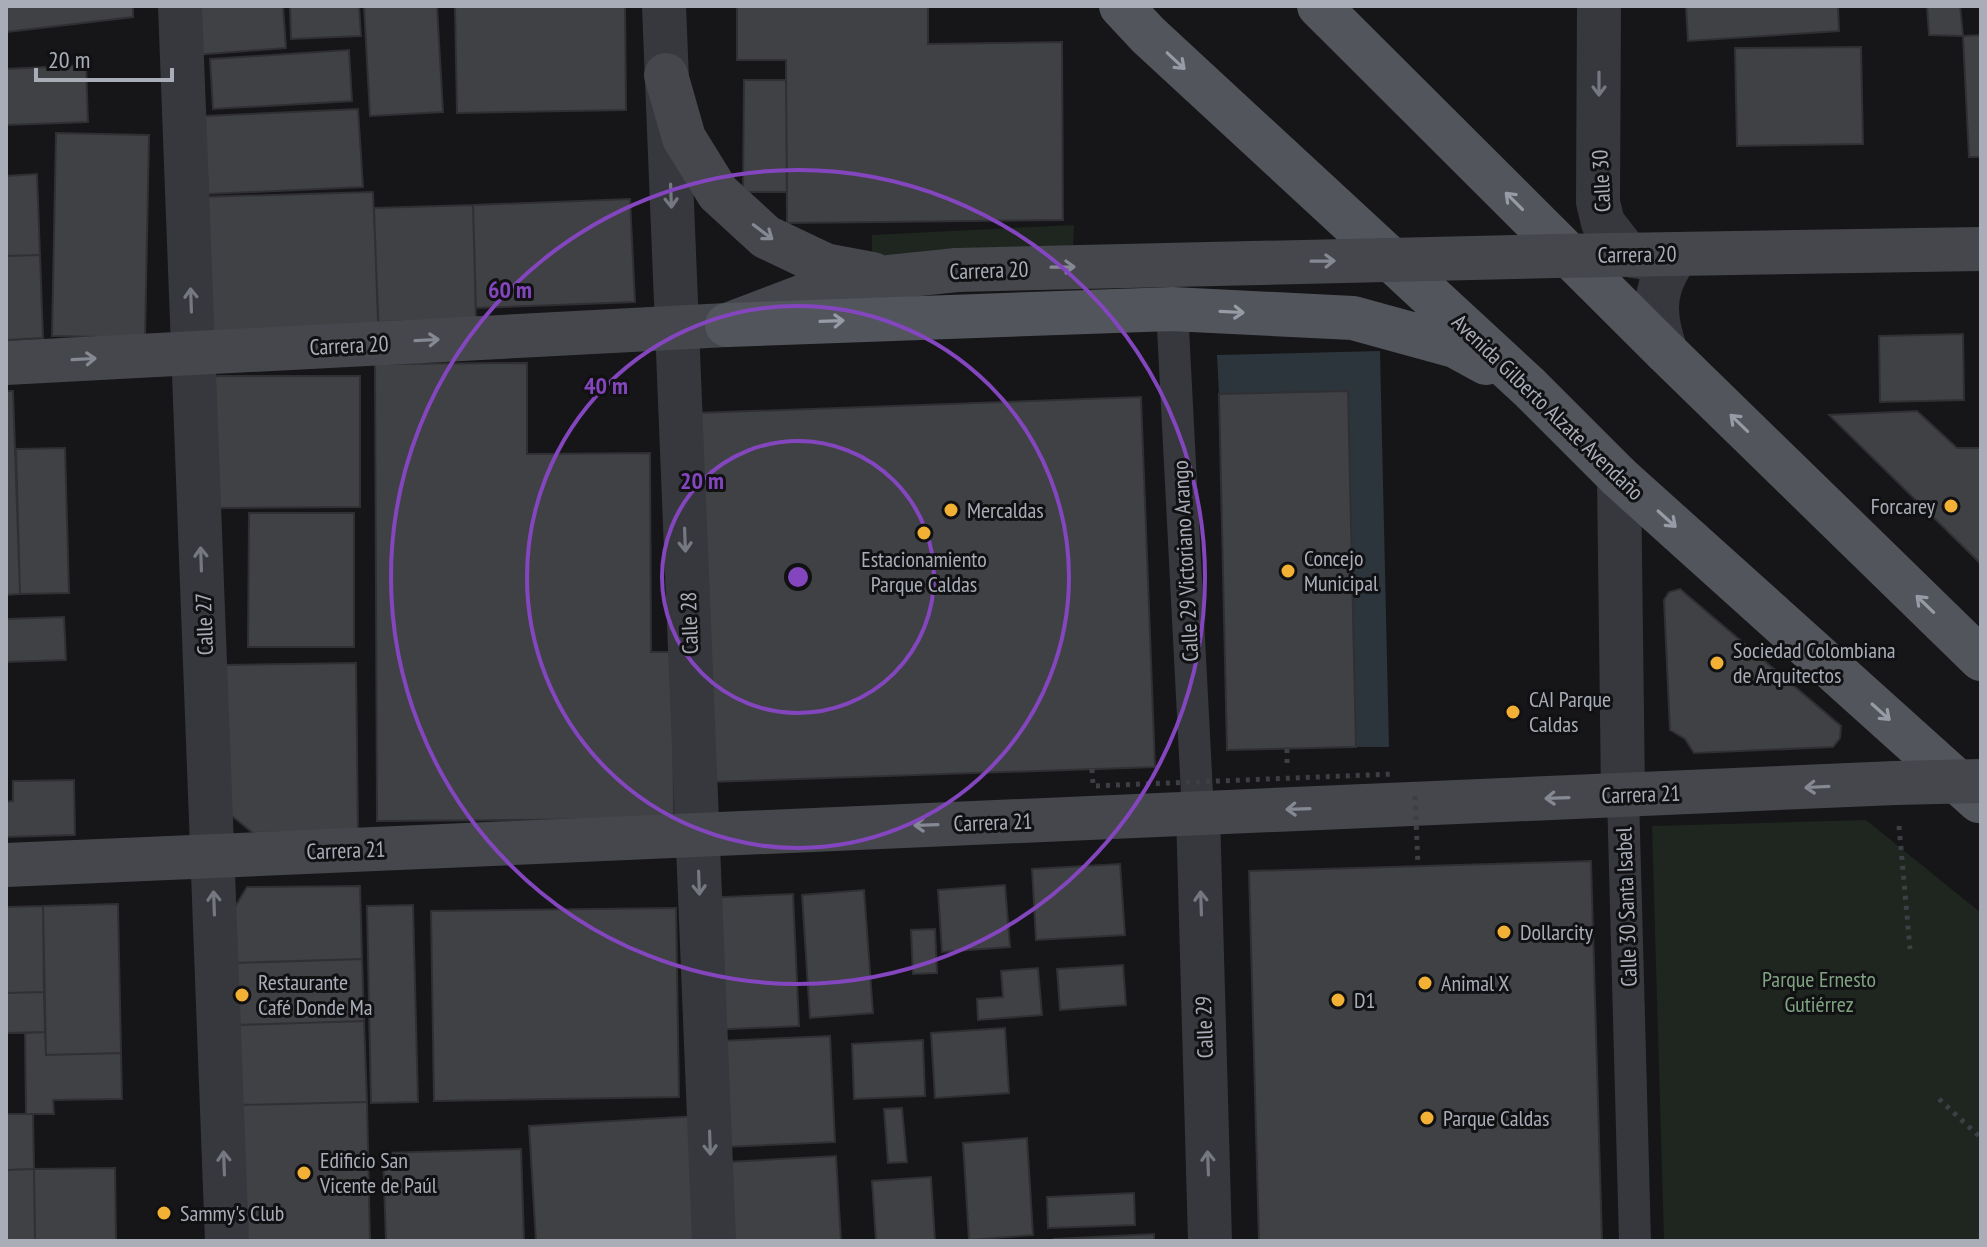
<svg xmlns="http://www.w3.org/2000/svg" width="1987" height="1247" font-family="'PT Sans Narrow',sans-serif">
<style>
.green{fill:#1e261f}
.water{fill:#2c353c}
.building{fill:#404145;stroke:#303034;stroke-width:2}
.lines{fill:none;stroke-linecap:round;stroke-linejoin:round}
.path{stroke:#3d3f44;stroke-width:5;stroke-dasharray:4 6;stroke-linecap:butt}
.pedestrian{stroke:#37383d;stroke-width:32}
.minor{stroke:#37383d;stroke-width:44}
.secondary{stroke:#45474d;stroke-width:44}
.primary{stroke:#53555c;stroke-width:44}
.path-bridge{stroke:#3d3f44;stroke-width:5;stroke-dasharray:4 6;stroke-linecap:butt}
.secondary-bridge{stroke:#45474d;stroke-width:44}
.oneway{stroke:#979ba6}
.oneway2{stroke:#757881}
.oneway3{stroke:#858993}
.ring{fill:none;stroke:#8446be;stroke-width:4}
.poi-dot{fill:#f2b134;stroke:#111113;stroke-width:3}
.labels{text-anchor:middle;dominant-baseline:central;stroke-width:6;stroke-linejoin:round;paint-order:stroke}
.street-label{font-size:22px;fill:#a8adb8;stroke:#111113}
.poi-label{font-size:22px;fill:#a8adb8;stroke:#111113;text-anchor:start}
.park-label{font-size:22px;fill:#7fa381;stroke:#111113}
.centre{fill:#8446be;stroke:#111113;stroke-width:4}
.ring-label{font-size:24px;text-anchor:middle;font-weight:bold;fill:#8446be;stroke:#111113;stroke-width:6;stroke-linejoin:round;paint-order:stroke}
</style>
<rect width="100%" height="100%" fill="#161618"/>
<!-- green -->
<path class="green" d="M1074 225 1072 275 872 284V235Z
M1866 820 1981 913V1241H1664L1652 826Z"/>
<!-- water -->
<path class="water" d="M1380 351 1389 747H1356L1348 392 1219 394 1217 355Z"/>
<!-- building -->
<path class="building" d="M6 6H133V17L6 32Z
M191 6H283L286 48 195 55Z
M290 6H359L361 36 291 39Z
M364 6H437L443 112 370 116Z
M455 6H625L626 110 457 113Z
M737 6H928V44L1062 42 1063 220 787 223 786 60H737Z
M1686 6H1838L1839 31 1688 41Z
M1927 6H1960L1963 36 1929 35Z
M1981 35V157H1969L1963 36Z
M1861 47 1863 144 1737 146 1735 48Z
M349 50 352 101 213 109 210 59Z
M86 65 88 122 6 125V69Z
M744 80H786L787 192H743Z
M358 109 363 187 208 194 204 116Z
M56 133 149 135 145 338 52 336Z
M37 174 40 255 6 256V176Z
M373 192 379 336 203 341 198 197Z
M630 199 635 302 476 308 473 205Z
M473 205 476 319 378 322 374 208Z
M40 255 43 338 6 340V256Z
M1963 334 1964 400 1880 402 1879 336Z
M527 363V454L650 453 651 652H673L674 819 377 821 375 364Z
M213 376H360V507L213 508Z
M6 391H13L20 594 6 595Z
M1348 391 1356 747 1227 750 1219 394Z
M1141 397 1155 767 709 782 696 413Z
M1917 411 1957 448H1981V564L1829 415Z
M65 448 69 593 20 594 16 449Z
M249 513H354V647H248Z
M1680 589 1841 726 1840 738 1833 747 1694 753 1685 739 1670 730 1664 600 1669 592Z
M64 617 66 660 6 662V619Z
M356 663 358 831 253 833 227 812 225 665Z
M74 780 75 835 6 837V802L13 801V781Z
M1591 861 1602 1241H1259L1249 871Z
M1120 864 1125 935 1036 940 1032 869Z
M1005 885 1010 947 942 952 938 890Z
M360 886 362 959 234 963 233 910 247 887Z
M864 890 873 1013 810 1018 802 895Z
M793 894 799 1026 708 1030 702 898Z
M118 904 121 1053 46 1055 43 906Z
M413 905 418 1102 371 1103 367 906Z
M43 906 44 992 6 993V907Z
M676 908 679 1097 434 1101 431 911Z
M935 929 937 973 913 974 911 930Z
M362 959 364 1021 236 1025 234 963Z
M1123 965 1126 1005 1060 1010 1057 969Z
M1038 968 1042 1015 978 1020 977 999 1003 997 1001 971Z
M44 992 45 1032 6 1033V993Z
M364 1021 367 1102 238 1105 236 1025Z
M1005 1028 1009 1093 935 1098 931 1033Z
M45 1032 46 1055 121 1053 122 1099 53 1100 54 1114H26L25 1033Z
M830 1036 835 1142 724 1147 719 1041Z
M923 1040 925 1096 854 1099 852 1044Z
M367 1102 370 1241H242L238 1105Z
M902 1108 907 1162 888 1163 884 1109Z
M6 1114H33L34 1169 6 1170Z
M696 1116 704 1241H536L529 1126Z
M1027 1138 1033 1235 969 1240 963 1143Z
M521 1149 524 1241H386L383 1153Z
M836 1156 841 1241H731L727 1162Z
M115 1168 116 1241H35L34 1169Z
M34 1169 35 1241H6V1170Z
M931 1177 935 1241H876L872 1181Z
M1134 1193 1135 1225 1048 1228 1047 1197Z
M1154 1234V1241H1054V1239Z"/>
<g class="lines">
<!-- path -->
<path class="path" d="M1287 749V765
M1899 826 1910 949
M1939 1099 1981 1138"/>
<!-- pedestrian -->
<path class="pedestrian" d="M1172 309 1198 813
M1623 795 1635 1241"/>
<!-- minor -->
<path class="minor" d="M180 6 227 1241
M664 6 714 1241
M1599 6 1598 202 1603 223 1628 255 1659 260
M1666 352C1654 317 1652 293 1672 262
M1619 477 1623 795
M1198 813 1210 1241"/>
<!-- secondary -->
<path class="secondary" d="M666 75 684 138 718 193 766 237 825 265 873 274
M6 363 727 325 806 295 889 277 957 270
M6 865 1895 783"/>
<!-- primary -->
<path class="primary" d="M1121 6 1148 35 1530 388 1619 477 1979 801
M1319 6 1666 352 1981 659
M727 325 1172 309 1353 318 1455 346 1486 363"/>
<!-- path-bridge -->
<path class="path-bridge" d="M1092 769 1093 786 1393 774
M1415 796 1418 866"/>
<!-- secondary-bridge -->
<path class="secondary-bridge" d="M957 270 1555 256 1981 249
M1895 783 1981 781"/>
</g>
<!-- one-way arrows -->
<defs><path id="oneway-shaft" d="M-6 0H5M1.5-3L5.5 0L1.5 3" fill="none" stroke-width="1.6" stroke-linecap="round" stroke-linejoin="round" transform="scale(2)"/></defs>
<g class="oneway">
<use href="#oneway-shaft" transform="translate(1176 61) rotate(43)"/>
<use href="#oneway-shaft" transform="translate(1514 201) rotate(-135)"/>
<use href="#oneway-shaft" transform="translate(1232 312) rotate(3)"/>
<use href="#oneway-shaft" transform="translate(832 321) rotate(-2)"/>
<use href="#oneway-shaft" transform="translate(1739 423) rotate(-136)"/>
<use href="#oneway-shaft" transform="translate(1667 519) rotate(42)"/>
<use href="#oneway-shaft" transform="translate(1925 604) rotate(-136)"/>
<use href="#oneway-shaft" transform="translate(1881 712) rotate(42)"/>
</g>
<g class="oneway2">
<use href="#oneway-shaft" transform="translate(1599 84) rotate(90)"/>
<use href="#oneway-shaft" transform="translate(671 196) rotate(88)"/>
<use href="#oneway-shaft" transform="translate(191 300) rotate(-92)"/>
<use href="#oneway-shaft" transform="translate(685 540) rotate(88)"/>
<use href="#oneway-shaft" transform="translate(201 559) rotate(-92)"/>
<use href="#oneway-shaft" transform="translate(699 883) rotate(88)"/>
<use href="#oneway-shaft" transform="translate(214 903) rotate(-92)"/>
<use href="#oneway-shaft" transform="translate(1201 903) rotate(-92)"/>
<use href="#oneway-shaft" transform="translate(710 1143) rotate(88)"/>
<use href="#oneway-shaft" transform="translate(224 1163) rotate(-92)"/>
<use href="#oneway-shaft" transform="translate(1208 1163) rotate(-92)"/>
</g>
<g class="oneway3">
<use href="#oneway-shaft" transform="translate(763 232) rotate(37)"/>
<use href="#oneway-shaft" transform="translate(1323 261) rotate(-1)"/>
<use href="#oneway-shaft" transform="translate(1063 267) rotate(-1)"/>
<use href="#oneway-shaft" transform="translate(427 340) rotate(-3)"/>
<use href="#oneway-shaft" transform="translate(84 359) rotate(-3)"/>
<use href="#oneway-shaft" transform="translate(1817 787) rotate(177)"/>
<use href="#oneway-shaft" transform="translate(1557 798) rotate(178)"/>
<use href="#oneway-shaft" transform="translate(1298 809) rotate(178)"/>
<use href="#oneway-shaft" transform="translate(926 825) rotate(178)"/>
</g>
<!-- distance rings -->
<g class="ring">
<circle cx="798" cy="577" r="136"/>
<circle cx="798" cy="577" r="271"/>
<circle cx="798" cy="577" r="407"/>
</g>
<!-- markers -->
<g class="poi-dot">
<circle cx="1951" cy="506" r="8"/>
<circle cx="951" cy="510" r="8"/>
<circle cx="924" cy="533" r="8"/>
<circle cx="1288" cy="571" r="8"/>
<circle cx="1717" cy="663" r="8"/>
<circle cx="1513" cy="712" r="8"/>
<circle cx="1504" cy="932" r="8"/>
<circle cx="1425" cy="983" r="8"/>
<circle cx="242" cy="995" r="8"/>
<circle cx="1338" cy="1000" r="8"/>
<circle cx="1427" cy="1118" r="8"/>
<circle cx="304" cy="1173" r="8"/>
<circle cx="164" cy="1213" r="8"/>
</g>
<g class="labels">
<!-- street labels -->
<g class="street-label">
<text transform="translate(1601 181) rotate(-93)">Calle 30</text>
<text transform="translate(1637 254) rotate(-1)">Carrera 20</text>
<text transform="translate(989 270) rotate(-2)">Carrera 20</text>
<text transform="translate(349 345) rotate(-3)">Carrera 20</text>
<text transform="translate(1548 407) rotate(44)">Avenida Gilberto Alzate Avendaño</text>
<text transform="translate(1185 561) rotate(-93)">Calle 29 Victoriano Arango</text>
<text transform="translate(689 623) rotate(-92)">Calle 28</text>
<text transform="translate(204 624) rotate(-92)">Calle 27</text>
<text transform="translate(1641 794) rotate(-2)">Carrera 21</text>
<text transform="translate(993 822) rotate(-2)">Carrera 21</text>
<text transform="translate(346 850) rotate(-2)">Carrera 21</text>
<text transform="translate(1626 907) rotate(-92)">Calle 30 Santa Isabel</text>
<text transform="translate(1204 1027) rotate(-92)">Calle 29</text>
</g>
<!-- poi labels -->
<g class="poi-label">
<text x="1935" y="506" text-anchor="end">Forcarey</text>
<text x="967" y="510">Mercaldas</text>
<text x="1304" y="558">Concejo<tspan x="1304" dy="25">Municipal</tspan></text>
<text x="924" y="559" text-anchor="middle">Estacionamiento<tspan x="924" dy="25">Parque Caldas</tspan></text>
<text x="1733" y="650">Sociedad Colombiana<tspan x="1733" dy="25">de Arquitectos</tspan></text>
<text x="1529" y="699">CAI Parque<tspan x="1529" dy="25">Caldas</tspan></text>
<text x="1520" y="932">Dollarcity</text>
<text x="258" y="982">Restaurante<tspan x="258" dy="25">Café Donde Ma</tspan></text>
<text x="1441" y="983">Animal X</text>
<text x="1354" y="1000">D1</text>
<text x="1443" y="1118">Parque Caldas</text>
<text x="320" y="1160">Edificio San<tspan x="320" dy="25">Vicente de Paúl</tspan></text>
<text x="180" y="1213">Sammy's Club</text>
</g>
<!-- park labels -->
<g class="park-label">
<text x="1819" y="979">Parque Ernesto<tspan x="1819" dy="25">Gutiérrez</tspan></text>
</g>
</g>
<circle cx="798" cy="577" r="12" class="centre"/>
<g class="ring-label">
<text x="510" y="298">60 m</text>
<text x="606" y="394">40 m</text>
<text x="702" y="489">20 m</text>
</g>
<!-- border -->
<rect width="1987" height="1247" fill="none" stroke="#a8adb8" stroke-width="16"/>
<!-- scale -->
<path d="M36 68v12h136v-12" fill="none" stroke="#a8adb8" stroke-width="4"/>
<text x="48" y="68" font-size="24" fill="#a8adb8" stroke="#111113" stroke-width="6" paint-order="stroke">20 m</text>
</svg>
